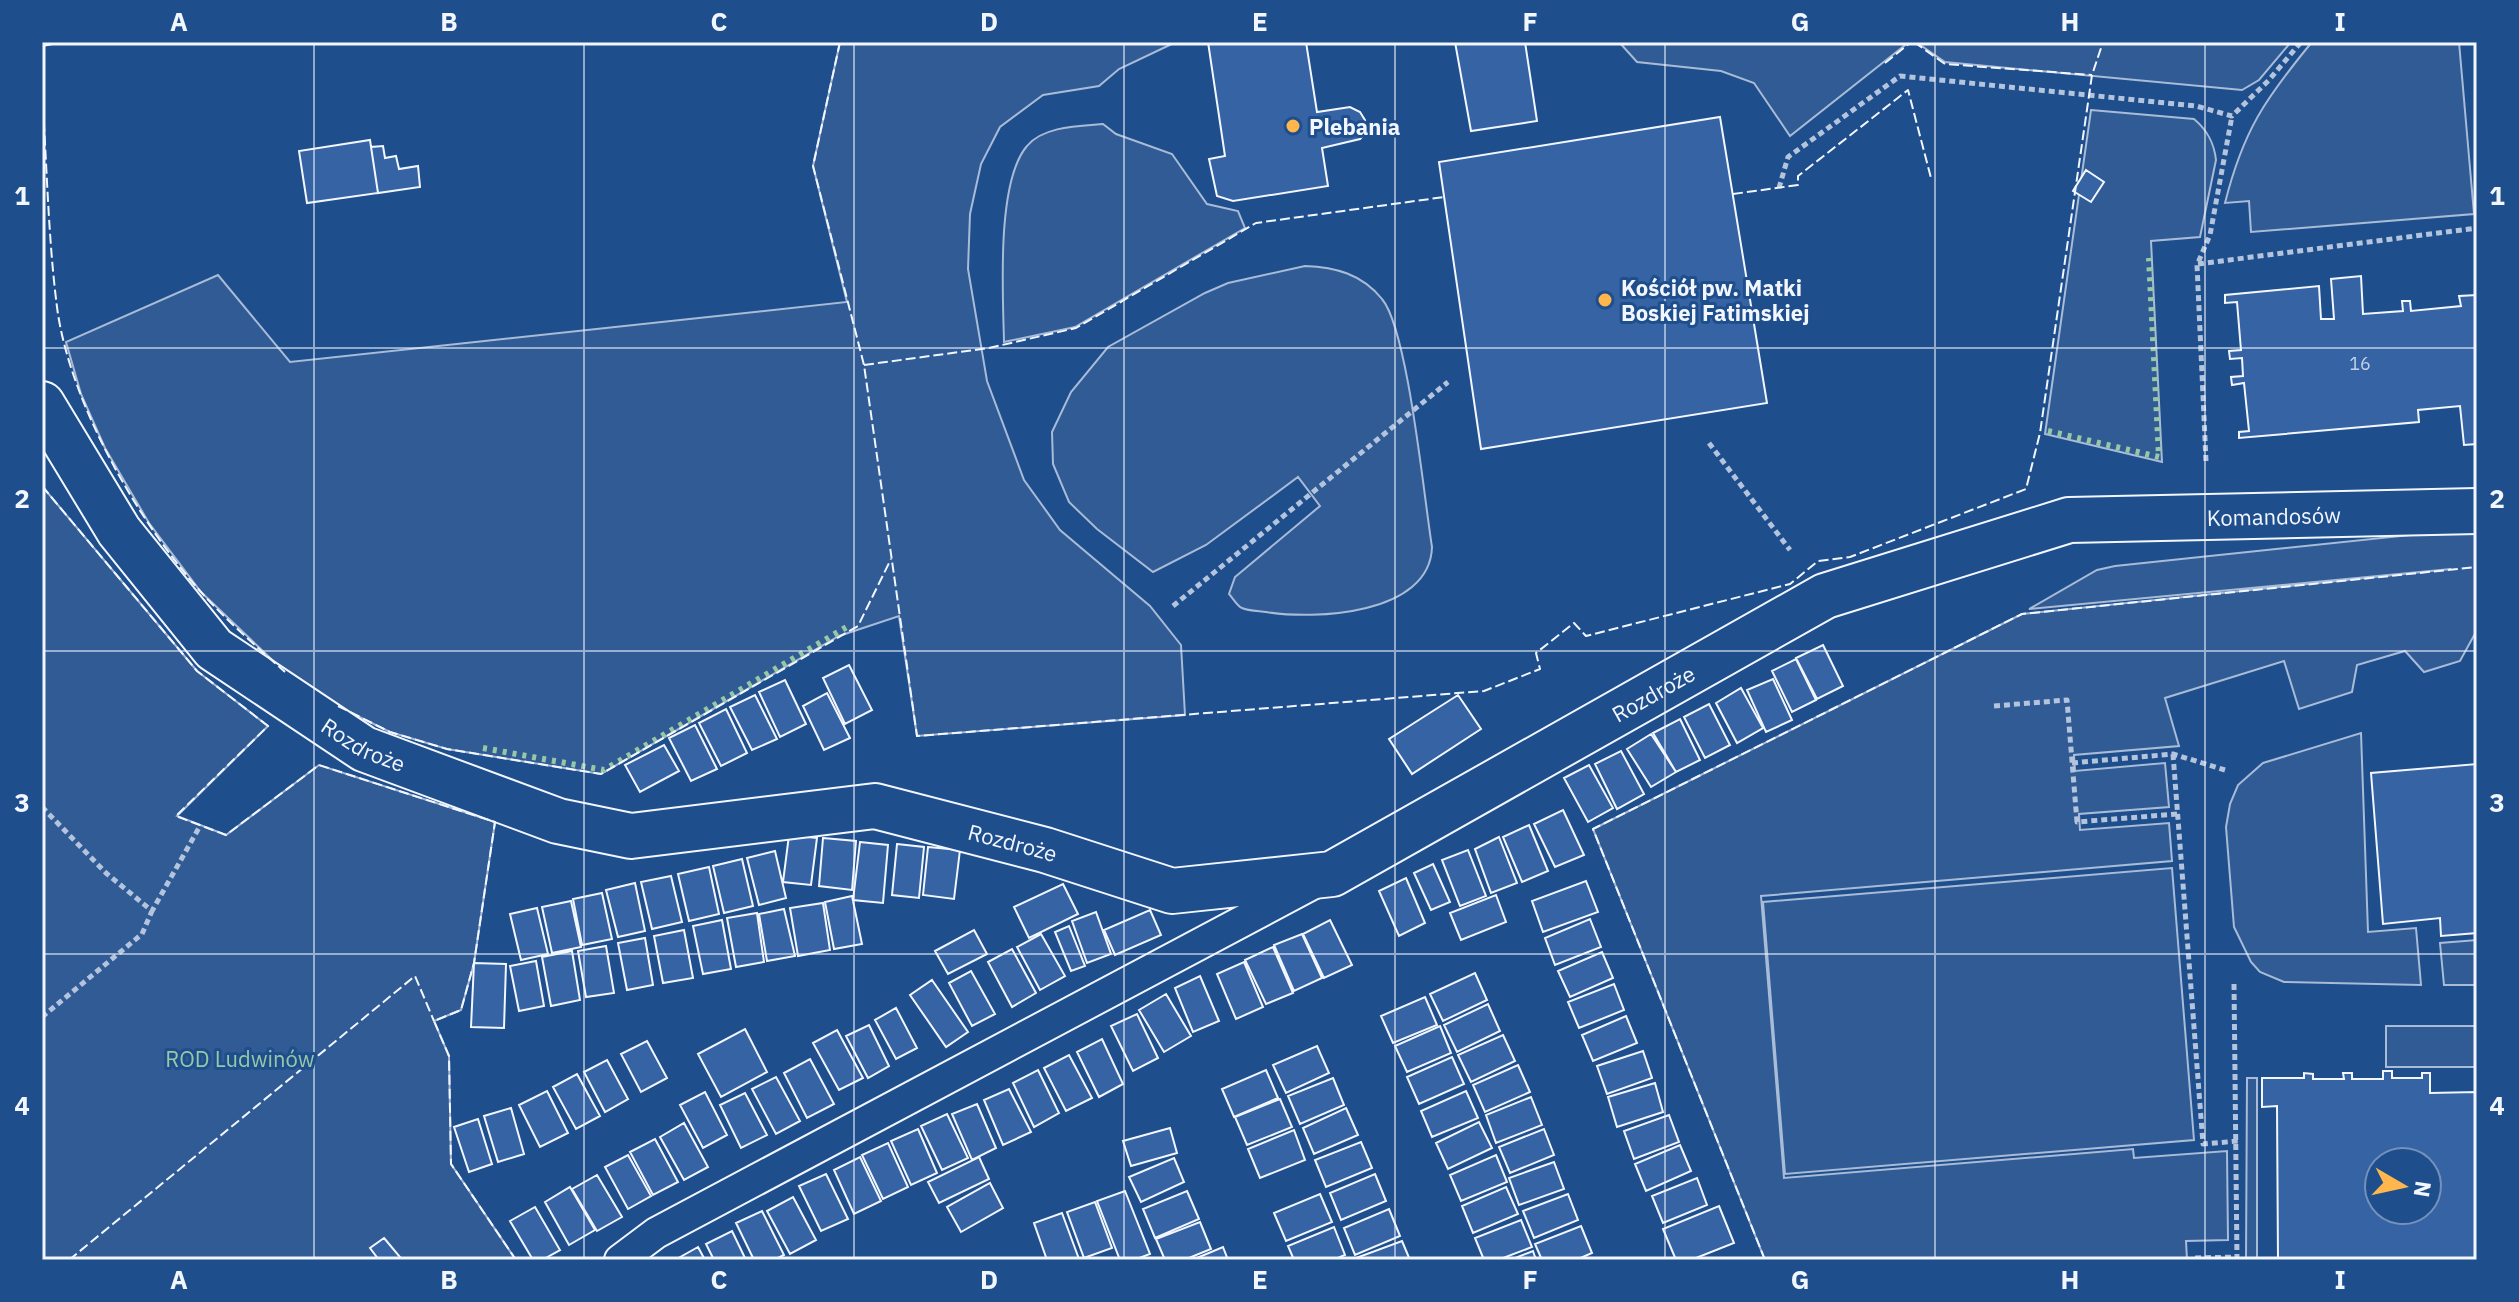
<svg xmlns="http://www.w3.org/2000/svg" width="2519" height="1302" font-family="'IBM Plex Sans',sans-serif">
<style>
.green{fill:#305b95;stroke:#a8bbd7;stroke-width:2}
.building{fill:#3563a3;stroke:#f2f6ff;stroke-width:2;fill-rule:evenodd}
.lines{fill:none;stroke-linecap:round;stroke-linejoin:round}
.service-casing{stroke:#f2f6ff;stroke-width:34}
.minor-casing{stroke:#f2f6ff;stroke-width:48}
.path{stroke:#b3c4dc;stroke-width:5;stroke-dasharray:6 4;stroke-linecap:butt}
.service{stroke:#1f4e8c;stroke-width:30}
.minor{stroke:#1f4e8c;stroke-width:44}
.hedge{stroke:#97c8a6;stroke-width:6;stroke-dasharray:4 6;stroke-linecap:butt}
.fence{stroke:#f2f6ff;stroke-width:2;stroke-dasharray:10 4;stroke-linecap:butt}
.grid{fill:none;stroke:#f2f6ff;stroke-width:2;stroke-opacity:0.55}
.poi-dot{fill:#ffb74d;stroke:#1f4e8c;stroke-width:3}
.labels{text-anchor:middle;dominant-baseline:central;stroke-width:6;stroke-linejoin:round;paint-order:stroke}
.number-label{font-size:18px;fill:#c3d1e8}
.poi-label{font-size:22px;font-weight:bold;fill:#f2f6ff;stroke:#1f4e8c;text-anchor:start}
.street-label{font-size:22px;fill:#f2f6ff;stroke:#1f4e8c}
.park-label{font-size:22px;fill:#97c8a6;stroke:#1f4e8c}
.neatline{fill:none;stroke:#f2f6ff;stroke-width:3}
.grid-label{font-size:26px;text-anchor:middle;font-weight:bold;fill:#f2f6ff}
</style>
<rect width="100%" height="100%" fill="#1f4e8c"/>
<!-- green -->
<path class="green" d="M840 42H1176L1119 69 1099 86 1043 95 1000 127 981 164 970 214 968 269 987 381 1024 480 1060 530 1150 606 1181 645 1185 715 917 736 899 616 839 636 601 774 447 749 390 732 337 706 288 675 201 592 149 523 105 448 81 394 66 342 218 275 290 362 847 302 813 166Z
M1619 42H1909L1790 136 1754 83 1721 71 1637 62Z
M1916 42H2291L2259 80 2242 90 1945 62Z
M2312 42H2459L2474 214 2251 232 2249 201 2225 203C2243 131 2265 99 2312 42Z
M2091 110 2194 119C2207 130 2214 142 2216 160L2200 237 2151 241 2162 462 2045 434Z
M1103 124 1116 134 1172 154 1207 204 1238 211 1245 228 1075 327 1004 342C1003 295 996 182 1027 146 1043 126 1080 126 1103 124Z
M1305 266C1335 267 1362 274 1382 299 1408 330 1424 498 1432 547 1430 615 1314 620 1266 612 1259 611 1248 611 1242 608 1237 606 1233 598 1229 594L1235 577 1320 506 1298 477 1206 545 1153 572 1097 529 1069 502 1053 464 1052 432 1071 392 1108 347 1205 293 1228 283Z
M42 486 197 671 268 726 177 816 226 835 319 765 495 822 474 963 461 1010 434 1021 449 1056 451 1164 516 1260H42Z
M2477 528V630L2460 661 2424 672 2405 651 2357 665 2352 692 2299 709 2284 661 2165 698 2179 746 2074 755 2075 771 2165 763 2169 807 2079 814 2080 830 2169 823 2172 861 1761 896 1784 1178 2133 1149 2134 1158 2227 1151 2228 1240 2186 1241 2187 1260H1765L1593 829 2022 614 2451 569 2029 609 2097 570 2115 566Z
M2361 733 2368 932 2416 928 2421 985 2284 982 2260 972 2251 962 2234 927 2226 827 2230 804 2238 785 2263 763Z
M2172 868 2194 1140 1785 1174 1763 902Z
M2477 940V985H2444L2440 943Z
M2386 1026H2477V1067H2386Z
M2247 1078H2257V1260H2246Z"/>
<!-- building -->
<path class="building" d="M1208 42H1306L1317 112 1350 107 1360 112 1365 120 1366 132 1360 139 1322 148 1328 186 1233 201 1217 196 1209 159 1225 156Z
M1455 42H1525L1537 121 1471 131Z
M1720 117 1767 403 1481 449 1439 162Z
M370 140 378 193 307 203 299 151Z
M383 146 385 158 396 156 399 169 418 166 420 187 378 193 371 147Z
M2086 170 2104 182 2091 202 2073 191Z
M2361 276 2363 314 2403 311 2402 301H2410L2411 311 2461 306 2459 296 2477 295V444L2464 445 2460 406 2418 410 2419 422 2239 438V432L2249 431 2244 383 2232 385 2231 377 2243 376 2242 358 2230 359 2229 351 2241 350 2237 302 2225 303V295L2319 286 2321 319H2334L2331 279Z
M1823 645 1843 686 1817 699 1796 658Z
M1796 659 1816 700 1792 712 1772 671Z
M849 665 872 710 845 724 823 678Z
M1773 679 1792 720 1766 732 1747 690Z
M785 680 806 724 780 737 759 692Z
M1741 688 1763 728 1737 743 1716 703Z
M827 693 850 738 824 750 803 706Z
M755 695 777 739 752 750 730 707Z
M1458 695 1481 729 1412 774 1389 739Z
M1709 704 1730 745 1705 758 1684 717Z
M726 709 747 753 721 766 699 723Z
M1680 719 1700 760 1676 772 1653 733Z
M695 725 717 769 691 781 669 738Z
M1651 734 1676 772 1651 787 1627 749Z
M664 745 679 771 640 792 625 765Z
M1621 751 1644 794 1617 809 1595 764Z
M2477 764V933L2441 936 2440 918 2383 924 2371 773Z
M1589 765 1613 808 1588 822 1564 778Z
M1563 810 1584 855 1555 867 1534 824Z
M1529 825 1548 871 1522 882 1503 837Z
M789 835 817 838 811 885 783 882Z
M1499 837 1517 883 1491 893 1475 849Z
M823 838 856 841 852 890 819 886Z
M860 842 888 845 883 903 853 900Z
M897 844 924 847 919 898 892 895Z
M928 847 960 850 954 899 923 895Z
M1468 850 1486 896 1460 906 1442 860Z
M775 851 786 898 759 905 747 858Z
M742 859 753 906 724 913 713 866Z
M1433 864 1450 902 1431 910 1414 873Z
M709 867 719 914 689 921 678 874Z
M671 876 682 922 652 929 641 882Z
M1406 878 1425 923 1399 936 1379 891Z
M1586 881 1598 912 1543 932 1532 901Z
M635 883 645 931 618 937 606 890Z
M1063 884 1078 914 1029 938 1014 907Z
M602 893 612 939 582 945 573 899Z
M1496 895 1506 922 1461 940 1450 913Z
M852 896 862 944 834 949 825 902Z
M571 901 581 947 552 953 542 907Z
M823 903 830 950 798 956 790 908Z
M537 908 548 954 521 960 510 914Z
M784 909 795 956 767 961 759 914Z
M1150 910 1161 935 1115 955 1104 930Z
M1096 912 1111 954 1087 963 1072 921Z
M757 913 764 962 736 967 727 918Z
M1590 919 1601 947 1555 965 1545 938Z
M722 920 731 969 703 974 693 926Z
M1330 920 1352 965 1324 978 1303 934Z
M1069 926 1085 966 1071 971 1055 932Z
M684 930 693 978 663 983 654 936Z
M974 930 987 954 948 974 935 951Z
M1041 934 1065 976 1040 990 1017 947Z
M1302 934 1322 978 1294 991 1274 945Z
M645 938 653 985 627 990 618 943Z
M606 946 614 993 586 997 578 951Z
M1273 947 1293 993 1266 1004 1245 960Z
M1012 949 1036 993 1012 1007 988 962Z
M572 951 580 1000 551 1006 542 957Z
M1602 952 1613 978 1570 997 1558 971Z
M536 961 544 1006 519 1011 510 966Z
M1244 962 1263 1007 1236 1019 1217 974Z
M474 963 506 964 504 1028 471 1027Z
M971 971 995 1014 972 1026 949 983Z
M1475 973 1487 1000 1443 1021 1430 994Z
M1200 976 1219 1021 1193 1032 1175 988Z
M932 980 968 1032 946 1047 910 995Z
M1614 984 1624 1010 1579 1028 1568 1002Z
M1166 994 1191 1036 1164 1052 1139 1010Z
M1425 997 1437 1025 1393 1043 1381 1016Z
M1488 1004 1500 1031 1457 1052 1444 1025Z
M896 1008 917 1048 896 1059 875 1020Z
M1137 1014 1158 1058 1133 1071 1111 1026Z
M1626 1016 1637 1043 1593 1061 1582 1035Z
M869 1025 889 1066 868 1078 846 1036Z
M1440 1026 1451 1053 1407 1072 1395 1046Z
M745 1029 767 1072 721 1097 698 1054Z
M837 1030 863 1078 839 1090 813 1043Z
M1503 1035 1515 1061 1471 1082 1458 1055Z
M1102 1039 1123 1084 1099 1097 1077 1052Z
M647 1041 667 1078 641 1092 621 1054Z
M1317 1046 1329 1073 1286 1093 1273 1065Z
M1643 1051 1652 1078 1607 1094 1597 1066Z
M1069 1055 1092 1098 1066 1111 1044 1068Z
M1452 1057 1464 1084 1419 1104 1407 1077Z
M810 1059 834 1104 807 1118 784 1073Z
M607 1060 628 1099 605 1112 584 1072Z
M1518 1065 1530 1092 1485 1112 1473 1085Z
M1038 1070 1059 1113 1034 1127 1013 1083Z
M1266 1070 1278 1098 1234 1117 1222 1089Z
M2383 1071H2392V1078H2422V1073H2430V1093L2477 1092V1260H2278L2277 1106 2262 1107V1078H2304V1073L2313 1074V1079H2344L2343 1073H2352V1079H2383ZM2379 1162H2427V1210H2379Z
M577 1074 600 1116 576 1129 553 1087Z
M776 1077 800 1121 776 1134 752 1089Z
M1333 1078 1344 1105 1300 1124 1288 1096Z
M1655 1083 1663 1112 1617 1127 1608 1097Z
M1009 1089 1031 1132 1003 1145 984 1100Z
M547 1091 568 1133 540 1147 519 1105Z
M1466 1091 1478 1118 1432 1137 1421 1111Z
M705 1092 727 1135 703 1148 680 1105Z
M745 1093 767 1135 741 1148 720 1105Z
M1531 1097 1542 1125 1496 1143 1486 1115Z
M1280 1099 1292 1127 1247 1145 1235 1117Z
M977 1104 996 1148 972 1160 952 1114Z
M511 1108 524 1154 498 1162 484 1116Z
M1346 1108 1358 1135 1314 1154 1303 1128Z
M947 1114 968 1158 942 1170 921 1126Z
M1669 1115 1679 1142 1634 1159 1624 1131Z
M478 1119 492 1164 469 1172 454 1127Z
M1479 1122 1492 1148 1448 1169 1436 1143Z
M684 1123 708 1167 684 1180 660 1137Z
M1170 1128 1177 1153 1131 1166 1123 1141Z
M918 1129 937 1173 911 1185 891 1141Z
M1544 1129 1554 1155 1510 1173 1499 1147Z
M1294 1130 1305 1160 1260 1178 1248 1149Z
M655 1139 678 1182 653 1195 630 1152Z
M1361 1142 1372 1168 1326 1187 1315 1160Z
M888 1143 908 1187 883 1199 862 1155Z
M1680 1145 1691 1171 1646 1191 1635 1164Z
M628 1155 651 1196 628 1209 605 1167Z
M1496 1155 1507 1182 1461 1201 1450 1175Z
M860 1157 881 1201 854 1214 834 1170Z
M979 1157 989 1179 939 1203 928 1182Z
M1174 1158 1184 1182 1141 1202 1129 1177Z
M1554 1162 1564 1189 1519 1205 1509 1178Z
M826 1174 848 1219 821 1231 799 1186Z
M1375 1174 1386 1201 1341 1220 1330 1193Z
M597 1175 622 1217 597 1231 572 1189Z
M1697 1178 1707 1205 1663 1223 1652 1196Z
M990 1183 1003 1208 961 1232 947 1207Z
M570 1187 595 1230 569 1245 545 1202Z
M1506 1187 1518 1214 1473 1233 1462 1206Z
M1125 1191 1150 1254 1134 1260H1120L1097 1201Z
M1187 1191 1199 1219 1155 1238 1143 1209Z
M1320 1194 1332 1222 1286 1241 1274 1213Z
M1568 1194 1578 1220 1534 1238 1523 1211Z
M793 1197 816 1240 790 1254 767 1211Z
M1095 1202 1112 1248 1084 1258 1067 1212Z
M1719 1206 1734 1243 1691 1260H1676L1663 1229Z
M535 1207 560 1250 542 1260H533L510 1221Z
M1389 1209 1400 1236 1355 1255 1344 1228Z
M762 1211 784 1255 774 1260H754L736 1223Z
M1062 1213 1079 1259 1047 1260 1034 1223Z
M1521 1220 1532 1247 1498 1260H1484L1475 1238Z
M1200 1222 1211 1249 1184 1260H1165L1156 1239Z
M1581 1226 1592 1253 1576 1260H1542L1535 1244Z
M1334 1227 1345 1255 1333 1260H1294L1288 1246Z
M732 1231 746 1260H714L706 1244Z
M384 1238 400 1257 396 1260H379L370 1248Z
M1402 1241 1410 1260H1357L1356 1258Z
M698 1247 705 1260H675Z
M1223 1247 1228 1260H1192Z
M1533 1251 1536 1260H1510Z"/>
<g class="lines">
<!-- service casing -->
<g class="service-casing">
<path id="service" d="M620 1260 656 1233 1316 882"/>
</g>
<!-- minor casing -->
<g class="minor-casing">
<g id="minor">
<path id="s1" d="M42 404 119 531 214 649 364 749 558 821 631 836 875 806 1045 850 1172 891 1332 874 1825 596 2069 520 2477 511"/>
</g>
</g>
<!-- path -->
<path class="path" d="M1779 188 1788 157 1900 76 2196 106 2232 116 2269 80 2301 42
M2198 264 2477 228
M1709 443 1790 550
M2206 461 2197 265 2210 235 2232 116
M1173 606 1448 382
M1994 706 2067 700 2077 822 2177 814
M2173 754 2203 1144 2238 1141
M2072 763 2173 754 2225 770
M42 807 106 873 152 911 200 826
M2234 984 2237 1260
M42 1017 142 934 152 911
M2195 1258 2237 1257"/>
<!-- service -->
<use href="#service" class="service"/>
<!-- minor -->
<use href="#minor" class="minor"/>
<!-- hedge -->
<path class="hedge" d="M2048 431 2159 457 2149 258
M483 748 604 770 850 625"/>
<!-- fence -->
<path class="fence" d="M840 42 813 166 864 365 917 736 1484 691 1540 669 1536 653 1574 623 1586 636 1790 584 1818 561 1850 557 2026 489 2040 433 2092 75 2103 42
M1914 42 1945 64 2092 75
M42 46 65 42
M1885 63 1911 42
M42 94C47 164 48 237 57 307 69 401 138 522 201 592 226 620 256 646 285 672
M1733 194 1798 185V176L1908 90 1931 178
M864 365 989 348 1076 328 1256 223 1444 197
M42 486 197 671 268 726 176 816 226 835 319 765 495 822 474 963 461 1010 434 1021 449 1056 451 1164 516 1260
M338 706 390 732 447 749 601 774 858 626 891 559
M69 1260 415 976 434 1021
M1765 1260 1593 829 2022 614 2477 567"/>
</g>
<!-- grid -->
<path class="grid" d="M314 42V1260M584 42V1260M854 42V1260M1124 42V1260M1395 42V1260M1665 42V1260M1935 42V1260M2205 42V1260M42 348H2477M42 651H2477M42 954H2477"/>
<!-- markers -->
<g class="poi-dot">
<circle cx="1293" cy="126" r="8"/>
<circle cx="1605" cy="300" r="8"/>
</g>
<g class="labels">
<!-- number labels -->
<g class="number-label">
<text x="2360" y="363">16</text>
</g>
<!-- poi labels -->
<g class="poi-label">
<text x="1309" y="126">Plebania</text>
<text x="1621" y="287">Kościół pw. Matki<tspan x="1621" dy="25">Boskiej Fatimskiej</tspan></text>
</g>
<!-- street labels -->
<g class="street-label">
<text stroke="none"><textPath href="#s1" startOffset="2504">Komandosów</textPath></text>
<text stroke="none"><textPath href="#s1" startOffset="1846">Rozdroże</textPath></text>
<text stroke="none"><textPath href="#s1" startOffset="478">Rozdroże</textPath></text>
<text stroke="none"><textPath href="#s1" startOffset="1150">Rozdroże</textPath></text>
</g>
<!-- park labels -->
<g class="park-label">
<text x="240" y="1058">ROD Ludwinów</text>
</g>
</g>
<!-- border -->
<rect width="2519" height="1302" fill="none" stroke="#1f4e8c" stroke-width="88"/>
<!-- north arrow -->
<g transform="translate(2403 1186) rotate(99)"><circle r="38" fill="#1f4e8c" stroke="#7391ba" stroke-width="2"/>
<path d="M0-6L14 30L0 20L-14 30Z" fill="#ffb74d"/>
<text y="-12" font-size="22" font-weight="bold" text-anchor="middle" fill="#f2f6ff">N</text>
</g>
<rect x="44" y="44" width="2431" height="1214" class="neatline"/>
<g class="grid-label">
<text x="179" y="31">A</text>
<text x="449" y="31">B</text>
<text x="719" y="31">C</text>
<text x="989" y="31">D</text>
<text x="1260" y="31">E</text>
<text x="1530" y="31">F</text>
<text x="1800" y="31">G</text>
<text x="2070" y="31">H</text>
<text x="2340" y="31">I</text>
<text x="22" y="205">1</text>
<text x="2497" y="205">1</text>
<text x="22" y="508">2</text>
<text x="2497" y="508">2</text>
<text x="22" y="812">3</text>
<text x="2497" y="812">3</text>
<text x="22" y="1115">4</text>
<text x="2497" y="1115">4</text>
<text x="179" y="1289">A</text>
<text x="449" y="1289">B</text>
<text x="719" y="1289">C</text>
<text x="989" y="1289">D</text>
<text x="1260" y="1289">E</text>
<text x="1530" y="1289">F</text>
<text x="1800" y="1289">G</text>
<text x="2070" y="1289">H</text>
<text x="2340" y="1289">I</text>
</g>
</svg>
